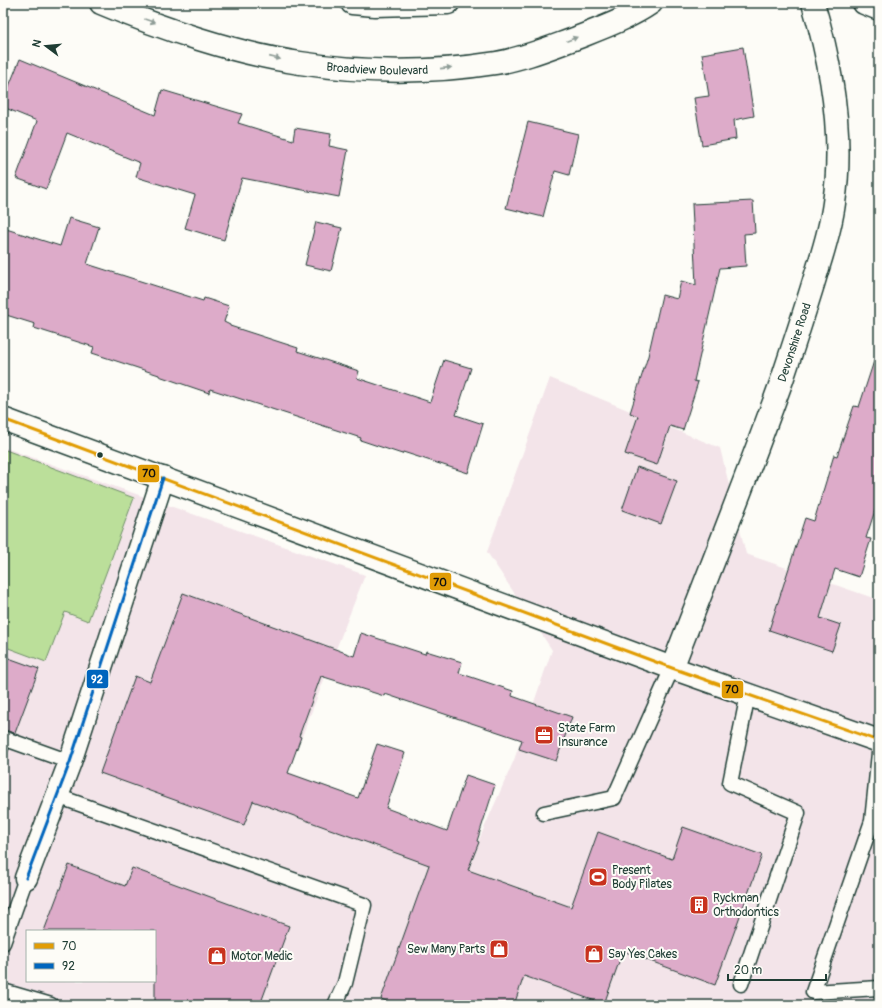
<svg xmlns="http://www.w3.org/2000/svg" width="882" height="1008" font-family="Pangolin,sans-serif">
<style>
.built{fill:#f3e4e9;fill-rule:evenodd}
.green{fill:#bbdf9a;stroke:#6d8e67}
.building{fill:#ddabc9;stroke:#1f3d34}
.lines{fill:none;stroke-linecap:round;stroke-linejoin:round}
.lane-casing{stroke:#1f3d34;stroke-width:17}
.street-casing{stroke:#1f3d34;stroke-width:25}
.secondary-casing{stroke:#1f3d34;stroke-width:25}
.lane{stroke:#fdfcf7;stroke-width:14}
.street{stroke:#fdfcf7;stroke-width:22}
.secondary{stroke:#fdfcf7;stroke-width:22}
.bus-1-casing{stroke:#fdfcf7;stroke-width:6}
.bus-2-casing{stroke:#fdfcf7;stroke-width:6}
.bus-1{stroke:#e19c05;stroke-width:3}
.bus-2{stroke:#0065bd;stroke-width:3}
.oneway{fill:#8e9c96}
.bus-dot{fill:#1f3d34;stroke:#fdfcf7;stroke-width:1.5}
.labels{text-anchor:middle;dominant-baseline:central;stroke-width:4;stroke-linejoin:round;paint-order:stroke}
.street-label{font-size:12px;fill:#1f3d34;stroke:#fdfcf7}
.poi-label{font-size:12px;fill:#1f3d34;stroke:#fdfcf7;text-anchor:start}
.line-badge{stroke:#fdfcf7;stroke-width:1.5}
.badge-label{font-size:11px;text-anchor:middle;font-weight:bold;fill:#fff}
.pale-badge-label{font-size:11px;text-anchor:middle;font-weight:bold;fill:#111}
</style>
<rect width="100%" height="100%" fill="#fdfcf7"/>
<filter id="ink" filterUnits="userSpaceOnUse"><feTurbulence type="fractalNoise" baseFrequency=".025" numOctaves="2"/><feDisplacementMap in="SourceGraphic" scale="8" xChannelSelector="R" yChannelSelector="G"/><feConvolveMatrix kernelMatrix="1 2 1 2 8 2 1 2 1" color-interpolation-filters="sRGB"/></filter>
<g filter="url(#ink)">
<!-- built -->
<path class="built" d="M550 378 720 448 746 554 879 600V1005H3V447L365 575 288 772 478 842 514 760 552 650 487 552ZM27 931H155V981H27Z"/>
<!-- green -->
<path class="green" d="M3 449 134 498 88 621 65 612 46 662 3 646Z"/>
<!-- building -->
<path class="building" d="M743 47 754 116 734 120 736 139 702 145 694 98 709 96 702 54Z
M20 59 155 115 162 90 242 114 238 123 293 140 295 128 331 134 329 146 348 150 339 197 242 178 224 240 185 228 195 195 136 177 140 163 67 133 46 189 16 178 37 121 3 107V101Z
M528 122 578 134 569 175 555 171 543 217 506 208Z
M753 201 755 233 744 234 746 266 720 268 694 381 698 382 683 430 670 426 657 465 625 454 638 416 630 413 648 356 662 295 677 299 681 281 696 285 692 204Z
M69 218 99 227 87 264 203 301 204 298 229 306 224 322 230 325V326L298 348 297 351 359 371 357 378 430 402 444 360 471 368 456 415 483 424 468 473 403 452 402 454 360 440 361 438 210 389 209 393 159 376V375L92 353 94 347 34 328 35 324 3 314V228L60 246Z
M316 222 342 228 331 271 305 265Z
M874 361 879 362V498L866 538 871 539 859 577 835 569 820 618 841 625 832 651 769 630 805 518 814 521 834 455 837 456 854 406 859 407Z
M637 467 677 481 661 524 622 510Z
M183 593 354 656 361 633 425 654 426 651 462 662 459 673 513 691 512 696 572 717 556 761 519 749 522 740 385 694 384 696 321 676 299 736 301 737 288 773 358 798 377 744 405 753 386 808 447 831 466 775 495 785 477 841 479 842 468 870 571 907 598 832 672 859 683 827 762 855 715 985 623 951 604 1004 524 976 514 1005H397L381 999 429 865 253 801 244 825 100 773 135 676 150 682Z
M3 656 39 669 15 733 3 730Z
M3 747 9 749 5 758H3Z
M69 865 125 886 132 868 289 926 260 1005H155V931H44Z"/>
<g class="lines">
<!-- lane casing -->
<g class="lane-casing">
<path id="lane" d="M3 738 70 762
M879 753 872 821 813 992 879 988
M57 796 364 905 345 983 335 1005
M544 813 614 798 672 668
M3 943 26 878
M741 984 798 813 730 783 748 694
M3 991 51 1005"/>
</g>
<!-- street casing -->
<g class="street-casing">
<g id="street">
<path id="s1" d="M101 3C160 28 237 54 300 63 364 73 432 73 496 63 522 59 549 48 574 39 599 29 628 19 651 3"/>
<path d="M352 3 375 5 448 3"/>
<path d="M864 3 879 9"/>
<path id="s2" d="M672 668C709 572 747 477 782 380 794 344 806 308 817 271 824 249 831 226 834 203 844 136 832 67 813 3"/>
<path d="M26 878 70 762 163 478"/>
</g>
</g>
<!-- secondary casing -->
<g class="secondary-casing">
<path id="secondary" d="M3 419 672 668 879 741"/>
</g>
<!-- lane -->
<use href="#lane" class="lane"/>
<!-- street -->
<use href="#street" class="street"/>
<!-- secondary -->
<use href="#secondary" class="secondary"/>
<!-- bus-1 casing -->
<g class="bus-1-casing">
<path id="bus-1" d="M3 419 672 668 879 741"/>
</g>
<!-- bus-2 casing -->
<g class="bus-2-casing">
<path id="bus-2" d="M26 878 70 762 163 478"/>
</g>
<!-- bus-1 -->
<use href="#bus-1" class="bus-1"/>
<!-- bus-2 -->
<use href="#bus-2" class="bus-2"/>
</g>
<!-- one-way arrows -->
<defs><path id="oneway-solid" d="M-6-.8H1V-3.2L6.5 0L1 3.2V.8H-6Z"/></defs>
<g class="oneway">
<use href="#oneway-solid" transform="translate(150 21) rotate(20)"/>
<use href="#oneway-solid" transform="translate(572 39) rotate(-21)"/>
<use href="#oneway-solid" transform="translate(275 58) rotate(13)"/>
<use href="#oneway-solid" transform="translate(446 68) rotate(-6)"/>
</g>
</g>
<!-- icons -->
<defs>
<g id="office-square" transform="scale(1)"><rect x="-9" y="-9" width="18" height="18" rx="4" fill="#c8321e" stroke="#fdfcf7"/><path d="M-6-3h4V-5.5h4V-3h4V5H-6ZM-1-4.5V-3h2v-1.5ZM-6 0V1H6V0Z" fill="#fff"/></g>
<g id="stadium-square" transform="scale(1)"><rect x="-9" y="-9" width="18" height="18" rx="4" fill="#c8321e" stroke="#fdfcf7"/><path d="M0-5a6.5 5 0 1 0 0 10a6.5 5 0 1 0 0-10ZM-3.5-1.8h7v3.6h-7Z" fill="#fff"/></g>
<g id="building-square" transform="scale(1)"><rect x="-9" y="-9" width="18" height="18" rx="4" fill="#c8321e" stroke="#fdfcf7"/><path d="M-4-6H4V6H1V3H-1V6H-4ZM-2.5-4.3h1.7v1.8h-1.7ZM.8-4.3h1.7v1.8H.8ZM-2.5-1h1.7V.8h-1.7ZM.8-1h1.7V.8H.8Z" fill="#fff"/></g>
<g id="shop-square" transform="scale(1)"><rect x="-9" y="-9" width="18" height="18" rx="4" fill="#c8321e" stroke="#fdfcf7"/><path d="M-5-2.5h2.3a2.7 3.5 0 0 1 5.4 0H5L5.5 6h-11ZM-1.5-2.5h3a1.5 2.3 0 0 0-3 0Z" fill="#fff"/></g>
</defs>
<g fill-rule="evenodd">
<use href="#office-square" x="544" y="735"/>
<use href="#stadium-square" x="598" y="877"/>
<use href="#building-square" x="699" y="905"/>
<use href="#shop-square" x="499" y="949"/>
<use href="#shop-square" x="594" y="954"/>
<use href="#shop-square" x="217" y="956"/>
</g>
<!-- markers -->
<circle class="bus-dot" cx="100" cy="455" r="3.5"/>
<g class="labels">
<!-- street labels -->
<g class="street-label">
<text stroke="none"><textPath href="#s1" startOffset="286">Broadview Boulevard</textPath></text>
<text stroke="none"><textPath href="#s2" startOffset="348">Devonshire Road</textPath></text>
</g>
<!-- poi labels -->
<g class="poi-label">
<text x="558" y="728">State Farm<tspan x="558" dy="14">Insurance</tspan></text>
<text x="612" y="870">Present<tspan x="612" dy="14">Body Pilates</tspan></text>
<text x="713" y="898">Ryckman<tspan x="713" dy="14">Orthodontics</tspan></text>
<text x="485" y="949" text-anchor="end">Sew Many Parts</text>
<text x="608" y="954">Say Yes Cakes</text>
<text x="231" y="956">Motor Medic</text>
</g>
</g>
<g class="line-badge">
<rect x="137" y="464" width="23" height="19" rx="4" fill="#e19c05"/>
<rect x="429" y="572" width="23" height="19" rx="4" fill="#e19c05"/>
<rect x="86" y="669" width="23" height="20" rx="4" fill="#0065bd"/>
<rect x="721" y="680" width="23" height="19" rx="4" fill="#e19c05"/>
</g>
<g class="badge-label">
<text x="97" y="683">92</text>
</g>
<g class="pale-badge-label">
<text x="149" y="477">70</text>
<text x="440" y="586">70</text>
<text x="732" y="693">70</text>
</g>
<!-- margin -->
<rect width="882" height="1008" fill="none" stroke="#fdfcf7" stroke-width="16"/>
<rect x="8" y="8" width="866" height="992" fill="none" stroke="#1f3d34" stroke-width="1.5" filter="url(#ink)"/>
<!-- legend -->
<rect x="26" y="930" width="130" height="52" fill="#fdfcf7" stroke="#a4b0a9"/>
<rect x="34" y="943" width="20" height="6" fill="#e19c05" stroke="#a4b0a9"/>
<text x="62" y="950" font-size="12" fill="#1f3d34">70</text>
<rect x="34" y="963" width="20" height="6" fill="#0065bd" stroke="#a4b0a9"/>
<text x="62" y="970" font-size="12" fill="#1f3d34">92</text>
<!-- north arrow -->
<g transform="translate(46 46) rotate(286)" stroke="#fdfcf7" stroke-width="3" paint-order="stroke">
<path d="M0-3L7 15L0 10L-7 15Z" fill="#1f3d34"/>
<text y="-6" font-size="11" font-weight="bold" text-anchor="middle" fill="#1f3d34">N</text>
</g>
<!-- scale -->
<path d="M728 974v6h98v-6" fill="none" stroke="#1f3d34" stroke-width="2"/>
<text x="734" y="974" font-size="12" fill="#1f3d34" stroke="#fdfcf7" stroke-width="3" paint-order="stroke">20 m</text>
</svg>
